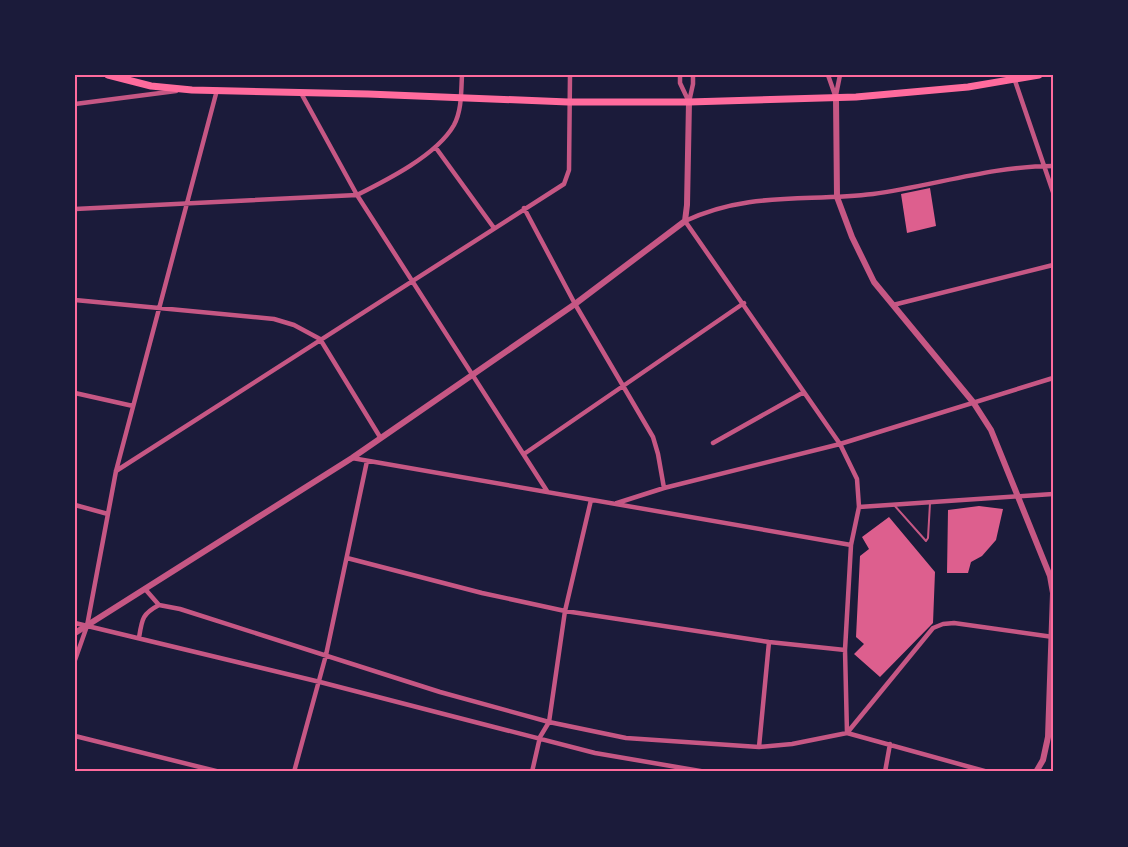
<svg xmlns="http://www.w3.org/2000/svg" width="1128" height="847" font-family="'Alegreya Sans',sans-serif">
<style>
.building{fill:#dd5f8e}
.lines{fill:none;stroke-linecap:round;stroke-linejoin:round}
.service{stroke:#c65784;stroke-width:2}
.minor{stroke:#c65784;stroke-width:4.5}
.tertiary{stroke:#c65784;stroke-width:6}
.secondary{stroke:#ff6b9d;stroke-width:7}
.neatline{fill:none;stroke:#ff6b9d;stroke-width:2}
</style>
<rect width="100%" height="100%" fill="#1b1b3a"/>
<!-- building -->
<path class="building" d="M930 188 936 226 907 233 901 194Z
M979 506 1003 509 996 540 982 556 971 562 968 573H947L948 510Z
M889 517 935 572 933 623 880 677 854 654 864 644 856 637 860 556 869 549 862 537Z"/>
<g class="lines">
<!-- service -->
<path class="service" d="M894 505 926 541 928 538 930 503"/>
<!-- minor -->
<path class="minor" d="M680 75V83L689 102
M828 75 836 98
M1013 75 1053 192
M301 93 357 195 547 491
M836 95 840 75
M689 102 693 84V75
M75 104 176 91
M436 148 494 228
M524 208 575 304 653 437 658 454 664 488
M75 209 357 195C387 180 437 155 454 125 462 110 461 91 462 75
M75 300 274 319 294 325 320 339 380 437
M893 305 1053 265
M75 393 133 406
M713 443 804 392
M524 454 744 303
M352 458 851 545
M116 471 564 184 569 170 570 75
M617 503 664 488 840 444 1053 378
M75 505 108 514
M859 507 1053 494
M347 558 482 593 565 611 769 642 845 650
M145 589 159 605
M75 623 320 682 595 753 706 772
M139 638C142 619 142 614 159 605L180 609 440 692 549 722 626 738 759 747 792 744 847 733 988 772
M75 660 87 626 116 471 217 90
M847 733 845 650 851 545 859 507 857 479 840 444 685 221C749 191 805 202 873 194 933 186 992 166 1053 166
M847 733 933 628 943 624 954 623 1053 637
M75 736 220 772
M759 747 769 642
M294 772 326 655 367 461
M532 772 540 737 549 722 565 611 591 500
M885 772 890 744"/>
<!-- tertiary -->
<path class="tertiary" d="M836 98 837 197 852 237 874 282 973 402 991 430 1050 576 1053 593 1048 737 1043 760 1036 772
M75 633 352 458 575 304 685 221 687 205 689 102"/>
<!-- secondary -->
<path class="secondary" d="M108 75 151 86 192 90 368 94 568 102H689L856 97 968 87 1039 75"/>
</g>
<!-- border -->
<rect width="1128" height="847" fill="none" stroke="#1b1b3a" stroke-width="153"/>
<rect x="76" y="76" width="976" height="694" class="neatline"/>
</svg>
